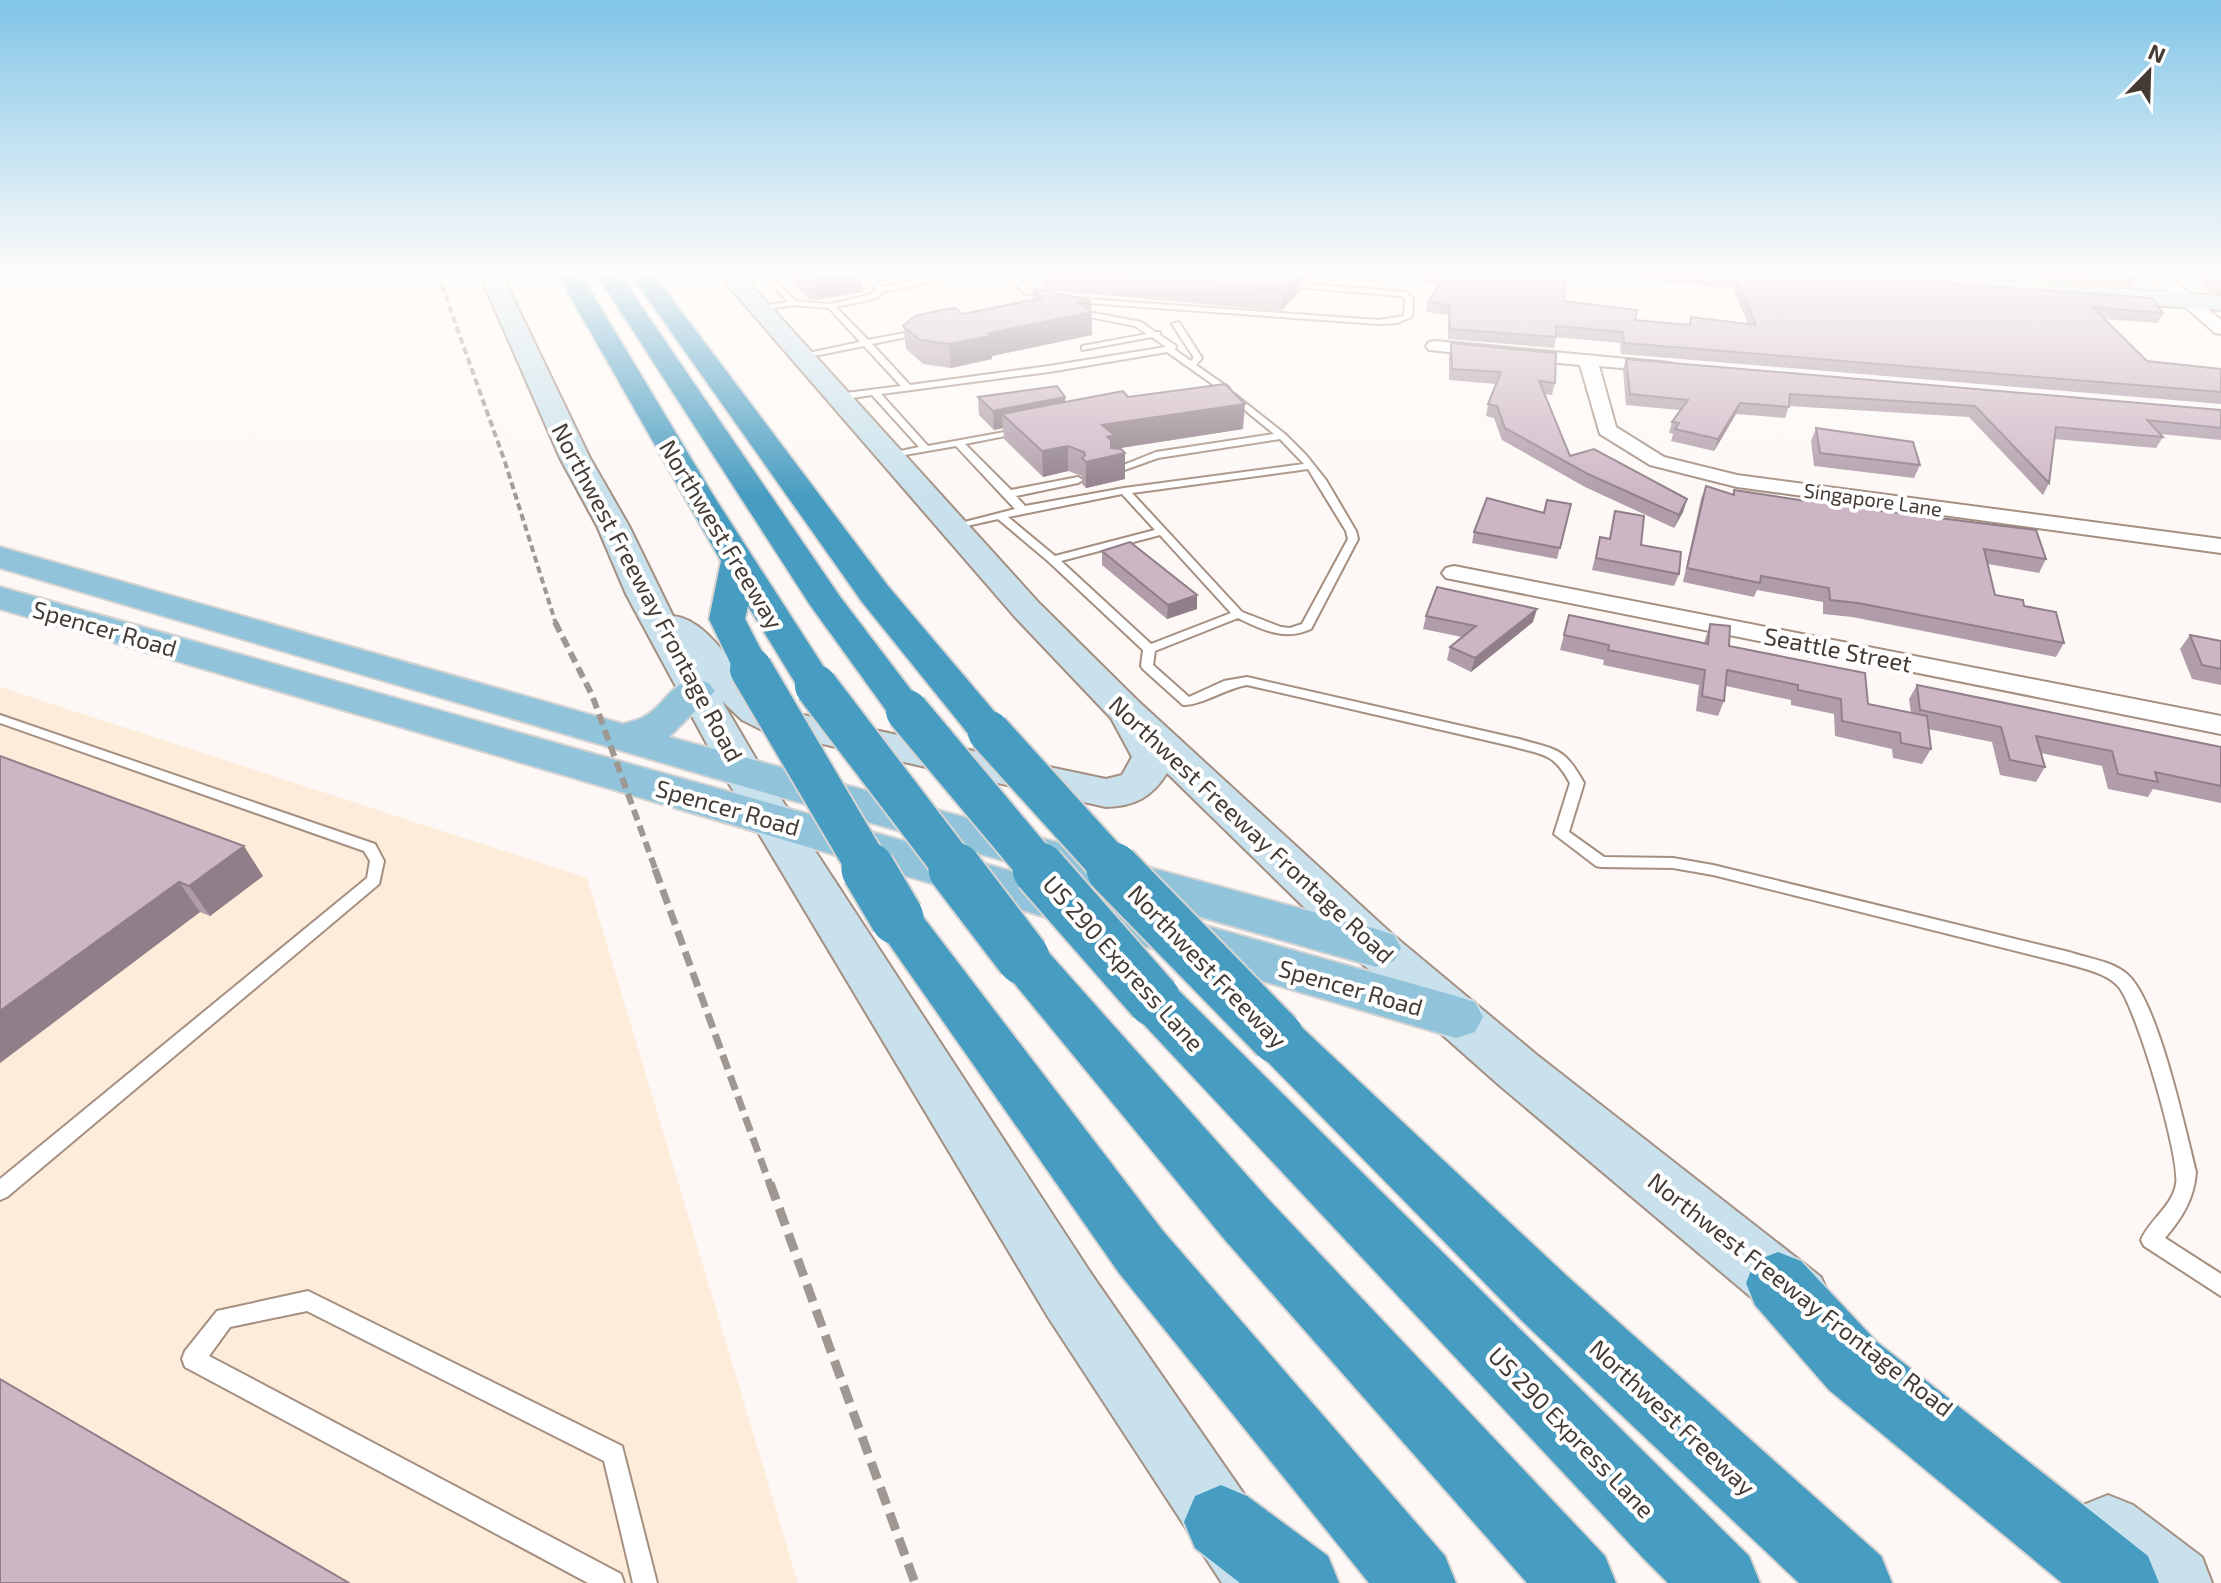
<svg xmlns="http://www.w3.org/2000/svg" width="2221" height="1583" font-family="'Exo 2',sans-serif">
<style>
.industrial{fill:#feecdb}
.lines{fill:none;stroke-linecap:round;stroke-linejoin:round}
.lane-casing{stroke:#a58f81;stroke-width:4}
.street-casing{stroke:#a58f81;stroke-width:4}
.secondary-casing{stroke:#a58f81;stroke-width:4}
.primary-casing{stroke:#d6d4d3;stroke-width:4}
.highway-casing{stroke:#d6d4d3;stroke-width:4}
.lane{fill:#fff;fill-rule:evenodd}
.street{fill:#fff;fill-rule:evenodd}
.secondary{fill:#c8e1ec;fill-rule:evenodd}
.primary{fill:#91c4da;fill-rule:evenodd}
.highway{fill:#479cc1;fill-rule:evenodd}
.rail-far3{stroke:#9e9792;stroke-width:4;stroke-dasharray:7 4;stroke-linecap:butt}
.rail-far2{stroke:#9e9792;stroke-width:6;stroke-dasharray:11 6;stroke-linecap:butt}
.rail-far1{stroke:#9e9792;stroke-width:7;stroke-dasharray:15 7;stroke-linecap:butt}
.rail{stroke:#9e9792;stroke-width:9;stroke-dasharray:18 9;stroke-linecap:butt}
.highway-bridge-far1-casing{stroke:#d6d4d3;stroke-width:46;stroke-linecap:butt}
.highway-bridge-casing{stroke:#d6d4d3;stroke-width:57;stroke-linecap:butt}
.highway-bridge-far1{stroke:#479cc1;stroke-width:42}
.highway-bridge{stroke:#479cc1;stroke-width:53}
.wall{fill:#b09da9}
.shaded-wall{fill:#907f89}
.building{fill:#cdb6c4;stroke:#907f89;stroke-width:2}
.labels{text-anchor:middle;dominant-baseline:central;stroke-width:8;stroke-linejoin:round;paint-order:stroke}
.far-street-label{font-size:20px;fill:#443b35;stroke:#fff}
.street-label{font-size:24px;fill:#443b35;stroke:#fff}
</style>
<rect width="100%" height="100%" fill="#fdf8f5"/>
<!-- industrial -->
<path class="industrial" d="M0 687 587 878 798 1583H0Z"/>
<g class="lines">
<!-- lane casing -->
<g class="lane-casing">
<path id="lane" d="M764 275H771L795 301 831 304 872 294 876 290 864 275H871L882 287 949 275H967L882 292 878 298 836 307 868 340 926 329V333L872 344 910 385 1049 366 1166 347 1152 337 1082 350V346L1147 334 1135 326 1070 313V309H1073L1141 322 1155 332H1160V335L1176 346 1175 350 1191 361 1194 358 1172 324 1179 322 1202 358 1196 365 1229 388V392L1212 393V389L1218 388 1167 352 1049 372 881 394 928 446 1026 428V432L965 444 1011 490 1078 477 1083 480 1078 483 1016 496 1025 506 1124 488 1304 464 1280 439 1158 458 1116 473 1111 470 1156 452 1274 434 1230 398V394L1233 393 1285 434 1306 455 1326 480 1356 531 1358 539 1311 629C1285 641 1262 630 1238 618L1155 651 1153 665 1189 697 1224 681 1247 677 1519 739C1557 750 1564 747 1584 783L1569 832 1604 857 1673 858 1713 865 2069 952C2087 958 2112 961 2127 974 2158 1001 2185 1129 2196 1172 2194 1199 2182 1218 2165 1238L2221 1274V1296L2144 1246 2141 1240C2150 1219 2172 1207 2176 1184 2181 1159 2136 1006 2118 986 2106 973 2085 969 2068 964L1713 875 1673 868 1601 867 1596 866 1554 834 1570 783C1553 752 1543 755 1511 746L1247 685C1227 688 1200 706 1183 705L1143 669 1141 666 1143 650 1049 562 998 519 949 530V526L1015 509 956 446 887 458V454L919 447 872 395 838 400 834 397 838 394 901 386 864 346 799 359V355L860 342 829 308 793 305 758 311V307L788 302ZM1308 469 1346 531 1348 539 1302 624 1290 628 1281 627 1242 612 1132 493ZM1122 494 1155 530 1055 556 1008 517ZM1160 535 1231 613 1151 644 1061 561Z
M1025 275H1039L1020 281 1030 289 1051 294V298L1024 293 1011 280Z
M1349 275H1392L1378 280Z
M1281 282 1406 292 1413 298 1412 317 1397 323 1379 324 1073 302 1069 300 1073 298 1379 320 1404 316 1405 299 1401 296 1284 286H1281Z
M0 715 375 844 384 861 379 884 7 1197 0 1200V1179L367 878 370 861 364 851 0 723Z
M308 1291 622 1446 657 1583H633L604 1461 307 1311 230 1327 209 1356 621 1574 624 1583H588L185 1367 182 1359 185 1351 217 1311Z"/>
</g>
<!-- street casing -->
<g class="street-casing">
<path id="street" d="M2149 275H2167L2221 320V334L2215 333Z
M1435 341 1670 363 1673 367 1664 372 1599 366 1616 427 1664 457 1737 475 2221 539V553L1737 487 1650 465 1600 434 1580 365 1429 350 1426 346 1429 342Z
M1454 566 2221 716V734L1446 578 1442 573 1446 568Z"/>
</g>
<!-- secondary casing -->
<g class="secondary-casing">
<path id="secondary" d="M480 275H502L590 458 629 526 673 616C708 619 733 669 756 692 765 702 777 707 789 712L1106 779 1122 775 1132 757 1111 718 1015 617 719 275H742L1039 603 1138 701 1393 935 1537 1055 1821 1277 1830 1298 1821 1319 1799 1328 1777 1319 1499 1085 1359 961 1167 773C1152 797 1135 806 1106 807L764 731 742 720 722 701 763 771 1092 1275 1246 1497 1292 1557 1302 1583H1222L1048 1317 722 772 626 594 597 526 560 458Z
M1819 275H1929L2221 296V310L1830 282Z
M2108 1495 2133 1505 2202 1557 2212 1583H2118L2083 1555 2073 1530 2083 1505Z"/>
</g>
<!-- primary casing -->
<g class="primary-casing">
<path id="primary" d="M0 547 623 724C629 722 637 720 642 718 670 704 670 673 709 683L715 691 669 737 1376 929 1394 935 1401 948 1394 961 1376 967 728 782 0 568Z
M0 587 1456 996 1475 1002 1483 1017 1475 1032 1456 1038 0 609Z"/>
</g>
<!-- highway casing -->
<g class="highway-casing">
<path id="highway" d="M558 275H581L715 498 836 686 830 694 816 698 802 694 748 606 745 619 771 669 765 677 751 681 737 677 709 619 721 561Z
M597 275H620L841 598 927 711 921 720 907 723 893 720 810 605Z
M631 275H654L888 586 1004 723 1010 732 1004 741 989 745 974 741 862 602Z
M897 900 914 905 1163 1231 1445 1556 1456 1583H1369L1119 1273 880 931 872 918 880 905Z
M1023 939 1041 944 1269 1200 1605 1556 1616 1583H1527L1225 1240 1005 972 998 958 1005 944Z
M1154 979 1173 985 1749 1556 1760 1583H1668L1644 1559 1135 1015 1128 1000 1135 985Z
M1277 1015 1296 1022 1568 1277 1881 1556 1892 1583H1799L1522 1321 1258 1052 1250 1037 1258 1022Z
M1778 1252 1801 1261 1877 1342 2148 1556 2159 1583H2062L1829 1390 1755 1305 1746 1283 1755 1261Z
M1221 1485 1247 1496 1328 1556 1339 1583H1240L1195 1548 1184 1522 1195 1496Z"/>
</g>
<!-- lane -->
<use href="#lane" class="lane"/>
<!-- street -->
<use href="#street" class="street"/>
<!-- secondary -->
<use href="#secondary" class="secondary"/>
<!-- primary -->
<use href="#primary" class="primary"/>
<!-- highway -->
<use href="#highway" class="highway"/>
<!-- rail-far3 -->
<path class="rail-far3" d="M438 275 505 462 556 624"/>
<!-- rail-far2 -->
<path class="rail-far2" d="M555 622 592 695 656 871"/>
<!-- rail-far1 -->
<path class="rail-far1" d="M655 869 770 1185"/>
<!-- rail -->
<path class="rail" d="M770 1183 915 1583"/>
<!-- highway-bridge-far1 casing -->
<g class="highway-bridge-far1-casing">
<path id="highway-bridge-far1" d="M751 669 870 871
M816 686 957 871
M907 711 1041 871
M989 732 1115 871"/>
</g>
<!-- highway-bridge casing -->
<g class="highway-bridge-casing">
<path id="highway-bridge" d="M868 869 897 918
M955 869 1023 958
M1039 869 1154 1000
M1113 869 1277 1037"/>
</g>
<!-- highway-bridge-far1 -->
<use href="#highway-bridge-far1" class="highway-bridge-far1"/>
<!-- highway-bridge -->
<use href="#highway-bridge" class="highway-bridge"/>
</g>
<!-- wall -->
<path class="wall" d="M787 275H861L863 292 816 300 809 299Z
M1043 275H1315L1309 281 1301 280 1300 291 1281 311 1045 290 1091 301 1092 335 992 356V359L951 368 923 364 906 349 903 326 1033 300V292L1043 290Z
M1425 275H1566L1564 301 1635 320 1689 325 1691 317 1748 324 1733 288 1589 275H1827L2163 313 2158 323 2103 319 2147 361 2221 369V404L1621 354 1620 343 1556 337 1554 348 1448 339V315L1426 312 1428 302 1440 284 1424 282Z
M1977 275H2132L2135 279 2131 287Z
M2191 275H2221V294L2210 292Z
M1451 343 1555 383 1552 395 1544 394 1570 456 1687 499 1683 512 1674 528 1585 487 1502 440 1494 418 1486 416 1488 404 1496 384 1449 380V355Z
M1626 359 2221 410V440L2160 434 2163 437 2156 448 2054 439 2049 483 2043 495 1969 417 1789 406 1785 418 1736 414 1714 451 1671 441 1673 434 1669 433 1672 422 1680 410 1626 405 1623 370Z
M978 397 1065 402 1128 397 1243 429 1114 449 1125 479 1086 488 1082 484V476L1068 471 1043 477 1004 439 1003 428 994 430 979 415Z
M1816 428 1920 465 1914 478 1814 466 1811 441Z
M1706 486 1732 494 1734 490 1811 502 1813 496 1867 509 2046 559 2039 573 1988 564 1995 595 2024 606 2064 643 2056 657 1852 617 1823 614V602L1757 590 1754 597 1683 582 1701 499Z
M1571 504 1557 559 1472 543 1474 532Z
M1615 511 1641 545 1679 574 1674 586 1592 570 1600 537 1609 539Z
M1102 551 1197 595V609L1167 619 1102 565Z
M1569 615 1704 643 1710 624 1729 646 1868 704 1911 713 1909 699 1917 685 2221 747V803L2153 789 2148 797 2108 789 2102 766 2041 753 2045 767 2036 782 2000 775 1992 742 1928 729 1931 749 1922 764 1893 758 1892 749 1835 736 1834 714 1791 705V700L1726 686 1724 701 1718 716 1696 711 1699 685 1603 665 1604 660 1560 650Z
M1426 616 1533 622 1471 672 1447 660 1450 647 1462 637 1423 629Z
M2190 635 2221 641V685L2192 679 2180 649Z
M0 756 263 876 210 916 200 912 0 1063Z"/>
<!-- shaded-wall -->
<path class="shaded-wall" d="M828 275H861L863 292 816 300 813 278Z
M1296 275H1302L1300 291 1281 311 1283 289Z
M1091 301 1092 335 992 356V359L951 368 949 344 988 333 1078 303Z
M1065 397 1066 416 1002 414 1003 428 994 430 993 411Z
M1740 403 1736 414 1714 451 1718 439Z
M1245 404 1243 429 1114 449 1125 453V479L1086 488V462L1102 425Z
M1068 446V471L1043 477 1042 451Z
M1687 499 1683 512 1674 528 1679 515Z
M1197 595V609L1167 619 1168 605Z
M1537 609 1533 622 1471 672 1475 658Z
M244 846 263 876 210 916 189 886Z
M179 882 200 912 0 1063V1011Z"/>
<!-- building -->
<path class="building" d="M804 275H828L813 278 806 277Z
M1125 275H1296L1283 289Z
M1446 275H1566L1564 301 1637 310 1635 320 1690 325 1691 317 1756 325 1736 278 1702 275H1827L2152 298 2163 313 2092 307 2147 361 2221 369V392L1624 343 1623 332 1556 326V337L1450 329 1449 305 1428 302Z
M2084 275H2132L2135 279Z
M2210 275H2221V282L2216 281Z
M1043 290 1091 301 1078 303 1092 312 988 333 991 336 949 344 920 340 903 326 915 316 942 310 955 308 963 314 1042 298 1033 292Z
M1451 343 1556 353 1555 383 1539 381 1570 456 1594 449 1687 499 1679 515 1588 474 1505 428 1497 406 1488 404 1501 372 1452 369Z
M1626 359 2221 410V428L2147 420 2163 437 2056 427 2049 483 1975 406 1790 394 1789 407 1740 403 1718 439 1675 429 1679 423 1672 422 1688 400 1630 394Z
M1225 384 1245 404 1102 425 1114 435 1107 437 1111 440V448L1121 449 1125 453 1086 462 1082 458 1085 455 1084 452 1068 446 1042 451 1002 414 1123 391 1128 397Z
M1057 386 1065 397 993 411 978 397Z
M1816 428 1913 442 1920 465 1820 453Z
M1706 486 1734 495V490L1813 502V496L1867 505V509L2036 530 2046 559 1984 549 1995 595 2023 600 2024 606 2056 612 2064 643 1858 603 1830 600 1829 588 1761 576 1760 583 1687 568Z
M1487 498 1544 513 1547 500 1571 504 1560 548 1474 532Z
M1615 511 1644 516 1641 545 1681 552 1679 574 1596 558 1600 537 1610 539Z
M1130 542 1197 595 1168 605 1102 551Z
M1437 587 1537 609 1475 658 1450 647 1476 626 1426 616Z
M1569 615 1708 644 1710 624 1730 626 1729 646 1865 673 1868 704 1927 716 1931 749 1901 743 1900 733 1842 721 1841 699 1798 690V685L1727 670 1724 701 1702 696 1705 670 1608 650 1609 645 1564 635Z
M2190 635 2221 641V669L2202 665Z
M1917 685 2221 747V786L2155 772 2158 782 2118 774 2112 751 2036 736 2045 767 2010 760 2001 727 1920 710Z
M0 756 244 846 189 886 179 882 0 1011Z
M0 1379 349 1583H0Z"/>
<!-- sky -->
<linearGradient id="sky" x2="0" y2="1"><stop stop-color="#81c5e7"/><stop offset="0.55" stop-color="#fefcfa"/><stop offset="1" stop-color="#fefcfa" stop-opacity="0"/></linearGradient>
<rect width="2221" height="497" fill="url(#sky)"/>
<g class="labels">
<!-- far-street labels -->
<g class="far-street-label">
<text transform="translate(1873 499) rotate(8)">Singapore Lane</text>
</g>
<!-- street labels -->
<g class="street-label">
<text transform="translate(722 534) rotate(59)">Northwest Freeway</text>
<text transform="translate(648 592) rotate(62)">Northwest Freeway Frontage Road</text>
<text transform="translate(105 628) rotate(16)">Spencer Road</text>
<text transform="translate(1838 649) rotate(11)">Seattle Street</text>
<text transform="translate(728 807) rotate(16)">Spencer Road</text>
<text transform="translate(1252 829) rotate(43)">Northwest Freeway Frontage Road</text>
<text transform="translate(1124 963) rotate(48)">US 290 Express Lane</text>
<text transform="translate(1208 966) rotate(46)">Northwest Freeway</text>
<text transform="translate(1351 987) rotate(16)">Spencer Road</text>
<text transform="translate(1801 1294) rotate(38)">Northwest Freeway Frontage Road</text>
<text transform="translate(1673 1417) rotate(43)">Northwest Freeway</text>
<text transform="translate(1572 1432) rotate(46)">US 290 Express Lane</text>
</g>
</g>
<!-- north arrow -->
<g transform="translate(2149 72) rotate(23)" stroke="#ffffff" stroke-width="6" paint-order="stroke">
<path d="M0-6L14 30L0 20L-14 30Z" fill="#443b35"/>
<text y="-12" font-size="22" font-weight="bold" text-anchor="middle" fill="#443b35">N</text>
</g>
</svg>
